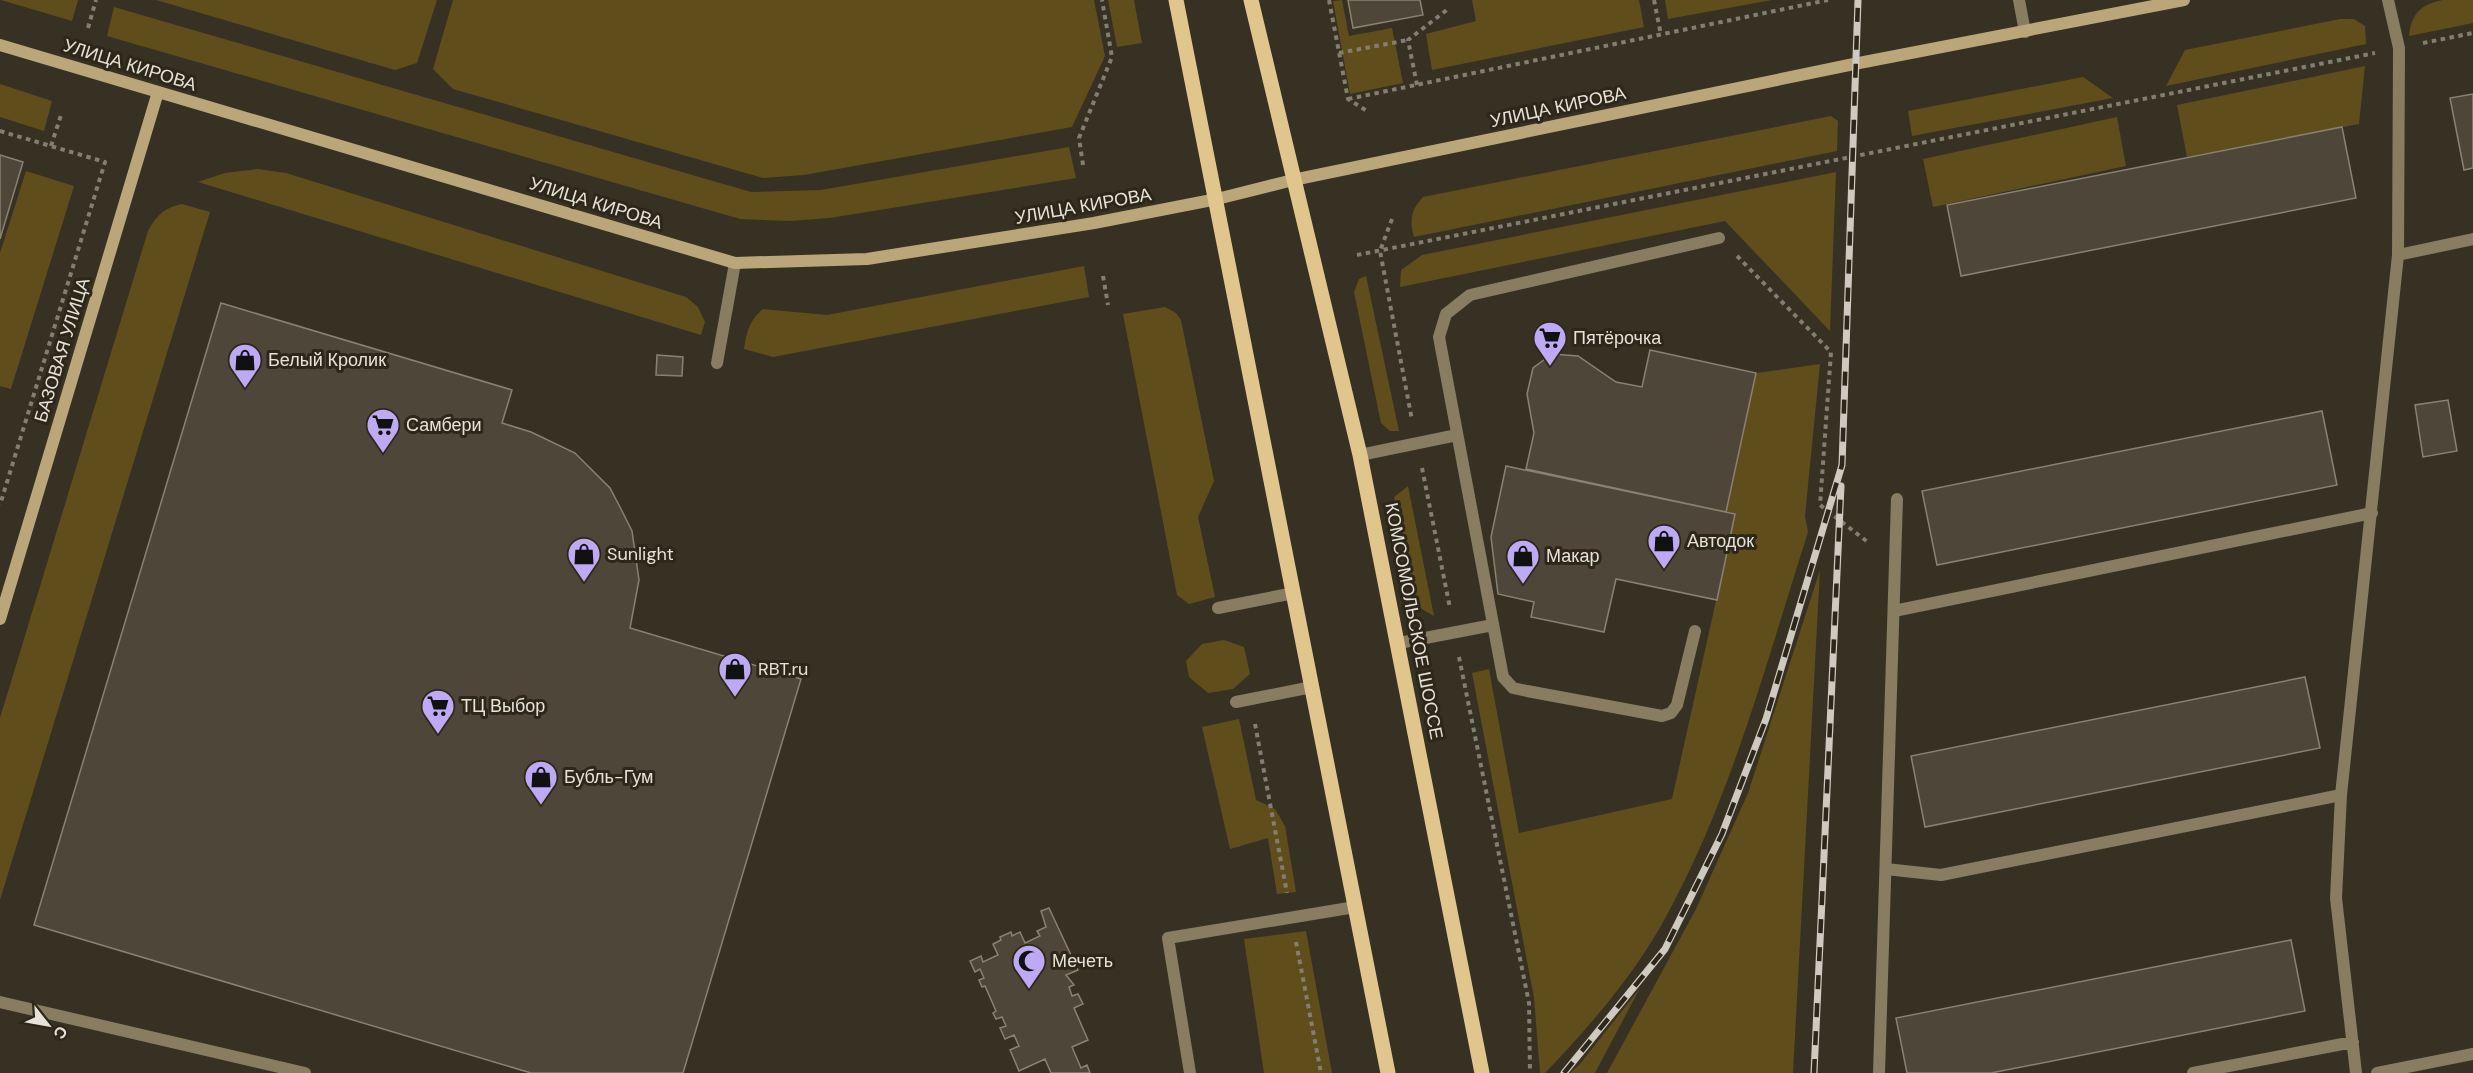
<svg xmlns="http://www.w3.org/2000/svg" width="2473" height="1073" font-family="'DM Sans',sans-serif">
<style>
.green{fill:#604d1c}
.building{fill:#4e4739;stroke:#898273;stroke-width:1.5}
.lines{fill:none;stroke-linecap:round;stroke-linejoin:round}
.path{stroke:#837e72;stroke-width:4;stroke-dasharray:4.5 4.5;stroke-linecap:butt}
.lane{stroke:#887c61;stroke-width:12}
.secondary{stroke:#baa679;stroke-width:12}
.primary{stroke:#e0c68c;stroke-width:15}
.rail-casing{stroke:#cecac0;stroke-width:7}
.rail{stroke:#2d271a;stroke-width:4.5;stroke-dasharray:14;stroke-linecap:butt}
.labels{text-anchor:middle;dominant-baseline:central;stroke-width:6;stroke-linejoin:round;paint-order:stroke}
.street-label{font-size:18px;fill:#e6e2d9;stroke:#2d271a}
.poi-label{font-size:18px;fill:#e6e2d9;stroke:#2d271a;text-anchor:start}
</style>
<rect width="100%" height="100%" fill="#373124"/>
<!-- green -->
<path class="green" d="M1 0H78L72 21Z
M156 0H437L417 63 395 70Z
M453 0H1094L1105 56 1072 127 804 175 763 178 453 89 433 69Z
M1108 0H1134L1142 43 1117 47Z
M1342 0 1349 36 1392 28 1403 83 1350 94 1333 1Z
M1472 0H1639L1644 27 1432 70 1426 34 1476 21Z
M1665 0H1772L1668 19Z
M2443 0H2473V23L2409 36C2411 14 2421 4 2443 0Z
M114 7 751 192 821 190 1069 147 1076 178 830 218 789 221 740 219 107 36Z
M2340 19H2354L2365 26 2366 44 2166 86 2185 50Z
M2365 66 2359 124 2187 157 2177 105Z
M2083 77 2113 98 1912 136 1908 111Z
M0 84 52 101 44 131 0 117Z
M1831 116 1838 121 1837 151 1414 237C1409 220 1411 210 1423 197Z
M2117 117 2126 166 1933 207 1923 159Z
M258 169 286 173 686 297 698 307 705 322 701 335 198 182 225 173Z
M26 171 74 186 11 389 0 386V253Z
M1836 172 1830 331 1725 221 1400 287 1401 270 1422 255Z
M182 204 210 212 0 900V718L148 231C157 215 164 208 182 204Z
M1084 266 1089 297 773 357 744 349C747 331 749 321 763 309L827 315Z
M1366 276 1399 431H1390L1381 423 1354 292 1359 279Z
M1165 307 1176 313 1181 320 1214 481 1198 517 1215 597 1189 604 1177 595 1123 314Z
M1820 364 1805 516 1808 532C1767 660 1733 792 1669 911 1638 971 1591 1025 1545 1073H1540L1534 998 1472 673 1489 669 1519 833 1672 799 1735 515 1726 512 1756 373Z
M1408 486 1434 616 1415 605 1394 497Z
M1820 570 1793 1073H1607L1696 909 1748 793Z
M1224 640 1244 647 1250 674 1233 689 1208 693 1189 677 1186 661 1202 644Z
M1239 719 1256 800 1275 809 1285 826 1296 892 1277 894 1268 838 1230 849 1202 727Z
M1306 931 1332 1073H1264L1244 939Z
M1640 988 1595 1073H1570L1580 1064Z"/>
<!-- building -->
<path class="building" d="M1348 0H1420L1423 15 1353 28Z
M2473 94V168L2464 170 2450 98Z
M2342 127 2356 198 1961 276 1947 205Z
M0 155 23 162 0 239Z
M221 303 512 390 502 423 531 432 575 453 610 488 621 509 632 531 639 580 630 628 801 679 683 1073H531L34 925Z
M1650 350 1756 373 1726 512 1526 469 1534 433 1527 394 1533 368 1552 354 1578 356 1616 382 1642 387Z
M657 355 683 357 682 376 656 375Z
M2448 400 2457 451 2423 457 2415 405Z
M2322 411 2337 485 1937 565 1922 491Z
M1506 466 1735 514 1717 600 1616 579 1604 632 1531 617 1534 602 1498 594 1491 537Z
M2305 677 2320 748 1925 827 1911 756Z
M1049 908 1078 970 1066 975 1074 985 1069 987 1072 996 1078 994 1083 1004 1074 1008 1088 1040 1072 1047 1081 1068 1087 1065 1090 1073H1051L1045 1059 1019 1071 1010 1050 1019 1046 1014 1035 1005 1039 1000 1028 1006 1026 1002 1017 996 1019 993 1013 996 1011 985 986 982 987 979 980 984 978 980 969 975 972 970 961 981 956 983 962 998 955 993 944 1001 940 1000 937 1011 932 1012 936 1020 932 1025 943 1040 936 1037 931 1046 927 1041 911Z
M2291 940 2305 1011 1991 1073H1907L1896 1018Z"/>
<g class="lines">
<!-- path -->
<path class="path" d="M1329 0 1348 99 1367 111
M1654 0 1661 35
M88 28 96 0
M2423 43 2473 33
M1339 53 1408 40
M1417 85 1408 40 1448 9
M1348 99 1828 0
M0 131 105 162 0 505
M51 146 62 112
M1083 165 1079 138 1112 57 1102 0
M1392 219 1380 251 1412 420
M1357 255 2375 53
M1737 256 1831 352 1820 505 1869 543
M1103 276 1108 305
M1422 468 1450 608
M1459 657 1529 1003 1530 1073
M1255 724 1287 893
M1296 942 1321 1073"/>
<!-- lane -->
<path class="lane" d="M2019 0 2025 32
M2398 255 2473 239
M717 363 735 263
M1360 455 1457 435
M1218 608 1294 593
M1894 611 2372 513
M1695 631 1677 705 1671 713 1662 716 1527 691 1513 688 1503 677 1439 337 1446 314 1470 295 1719 238
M1399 643 1493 625
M1236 702 1312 687
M1886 869 1941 875 2341 795
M0 1002 305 1073
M1190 1073 1168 938 1355 907
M1879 1073 1897 499
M2193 1073 2353 1042
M2356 1073 2336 898 2341 795 2398 255 2399 48 2388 0
M2377 1073 2473 1054"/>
<!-- secondary -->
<path class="secondary" d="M0 45 735 263 867 259 1094 223 1217 199 1293 180 1854 64 2184 0
M0 619 158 92"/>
<!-- primary -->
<path class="primary" d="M1176 0 1388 1073
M1251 0 1360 455 1482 1073"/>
<!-- rail casing -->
<g class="rail-casing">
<path id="rail" d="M1564 1073 1665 949 1722 834 1766 719 1842 465 1858 0
M1814 1073 1841 486"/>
</g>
<!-- rail -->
<use href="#rail" class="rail"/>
</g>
<!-- icons -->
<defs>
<g id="supermarket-pin" transform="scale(1.725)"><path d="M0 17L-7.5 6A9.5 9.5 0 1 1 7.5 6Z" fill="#bea9f4" stroke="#2d271a"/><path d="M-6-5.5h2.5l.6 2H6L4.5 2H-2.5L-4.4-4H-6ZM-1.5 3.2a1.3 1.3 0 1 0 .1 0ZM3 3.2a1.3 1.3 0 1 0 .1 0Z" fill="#111"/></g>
<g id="shop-pin" transform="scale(1.725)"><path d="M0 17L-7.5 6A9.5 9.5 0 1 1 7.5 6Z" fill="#bea9f4" stroke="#2d271a"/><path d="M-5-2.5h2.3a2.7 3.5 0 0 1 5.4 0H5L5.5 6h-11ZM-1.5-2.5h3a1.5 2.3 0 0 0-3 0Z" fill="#111"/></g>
<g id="mosque-pin" transform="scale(1.725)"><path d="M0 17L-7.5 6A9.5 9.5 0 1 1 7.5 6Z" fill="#bea9f4" stroke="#2d271a"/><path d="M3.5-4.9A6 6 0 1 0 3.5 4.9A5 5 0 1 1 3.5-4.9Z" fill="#111"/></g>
</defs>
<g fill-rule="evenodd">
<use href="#supermarket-pin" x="1550" y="338"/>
<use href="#shop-pin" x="245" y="360"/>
<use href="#supermarket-pin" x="383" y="425"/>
<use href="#shop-pin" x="1664" y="541"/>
<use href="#shop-pin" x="584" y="554"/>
<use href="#shop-pin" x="1523" y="556"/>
<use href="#shop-pin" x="735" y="669"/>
<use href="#supermarket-pin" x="438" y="706"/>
<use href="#shop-pin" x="541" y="777"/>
<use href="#mosque-pin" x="1029" y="961"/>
</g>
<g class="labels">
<!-- street labels -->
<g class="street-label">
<text transform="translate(130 65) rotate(17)">УЛИЦА КИРОВА</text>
<text transform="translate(1558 107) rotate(-12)">УЛИЦА КИРОВА</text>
<text transform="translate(596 203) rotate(17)">УЛИЦА КИРОВА</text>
<text transform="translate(1083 206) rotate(-10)">УЛИЦА КИРОВА</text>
<text transform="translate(62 350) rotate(-73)">БАЗОВАЯ УЛИЦА</text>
<text transform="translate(1414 621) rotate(79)">КОМСОМОЛЬСКОЕ ШОССЕ</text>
</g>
<!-- poi labels -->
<g class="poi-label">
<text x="1573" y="338">Пятёрочка</text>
<text x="268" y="360">Белый Кролик</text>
<text x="406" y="425">Самбери</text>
<text x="1687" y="541">Автодок</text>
<text x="607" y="554">Sunlight</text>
<text x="1546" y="556">Макар</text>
<text x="758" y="669">RBT.ru</text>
<text x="461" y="706">ТЦ Выбор</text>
<text x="564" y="777">Бубль-Гум</text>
<text x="1052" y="961">Мечеть</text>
</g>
</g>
<!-- north arrow -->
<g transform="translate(48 1025) rotate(121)" stroke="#2d271a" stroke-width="4.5" paint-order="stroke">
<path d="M0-4.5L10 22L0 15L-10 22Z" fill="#e6e2d9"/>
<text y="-9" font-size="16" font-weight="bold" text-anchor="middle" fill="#e6e2d9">С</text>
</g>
</svg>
